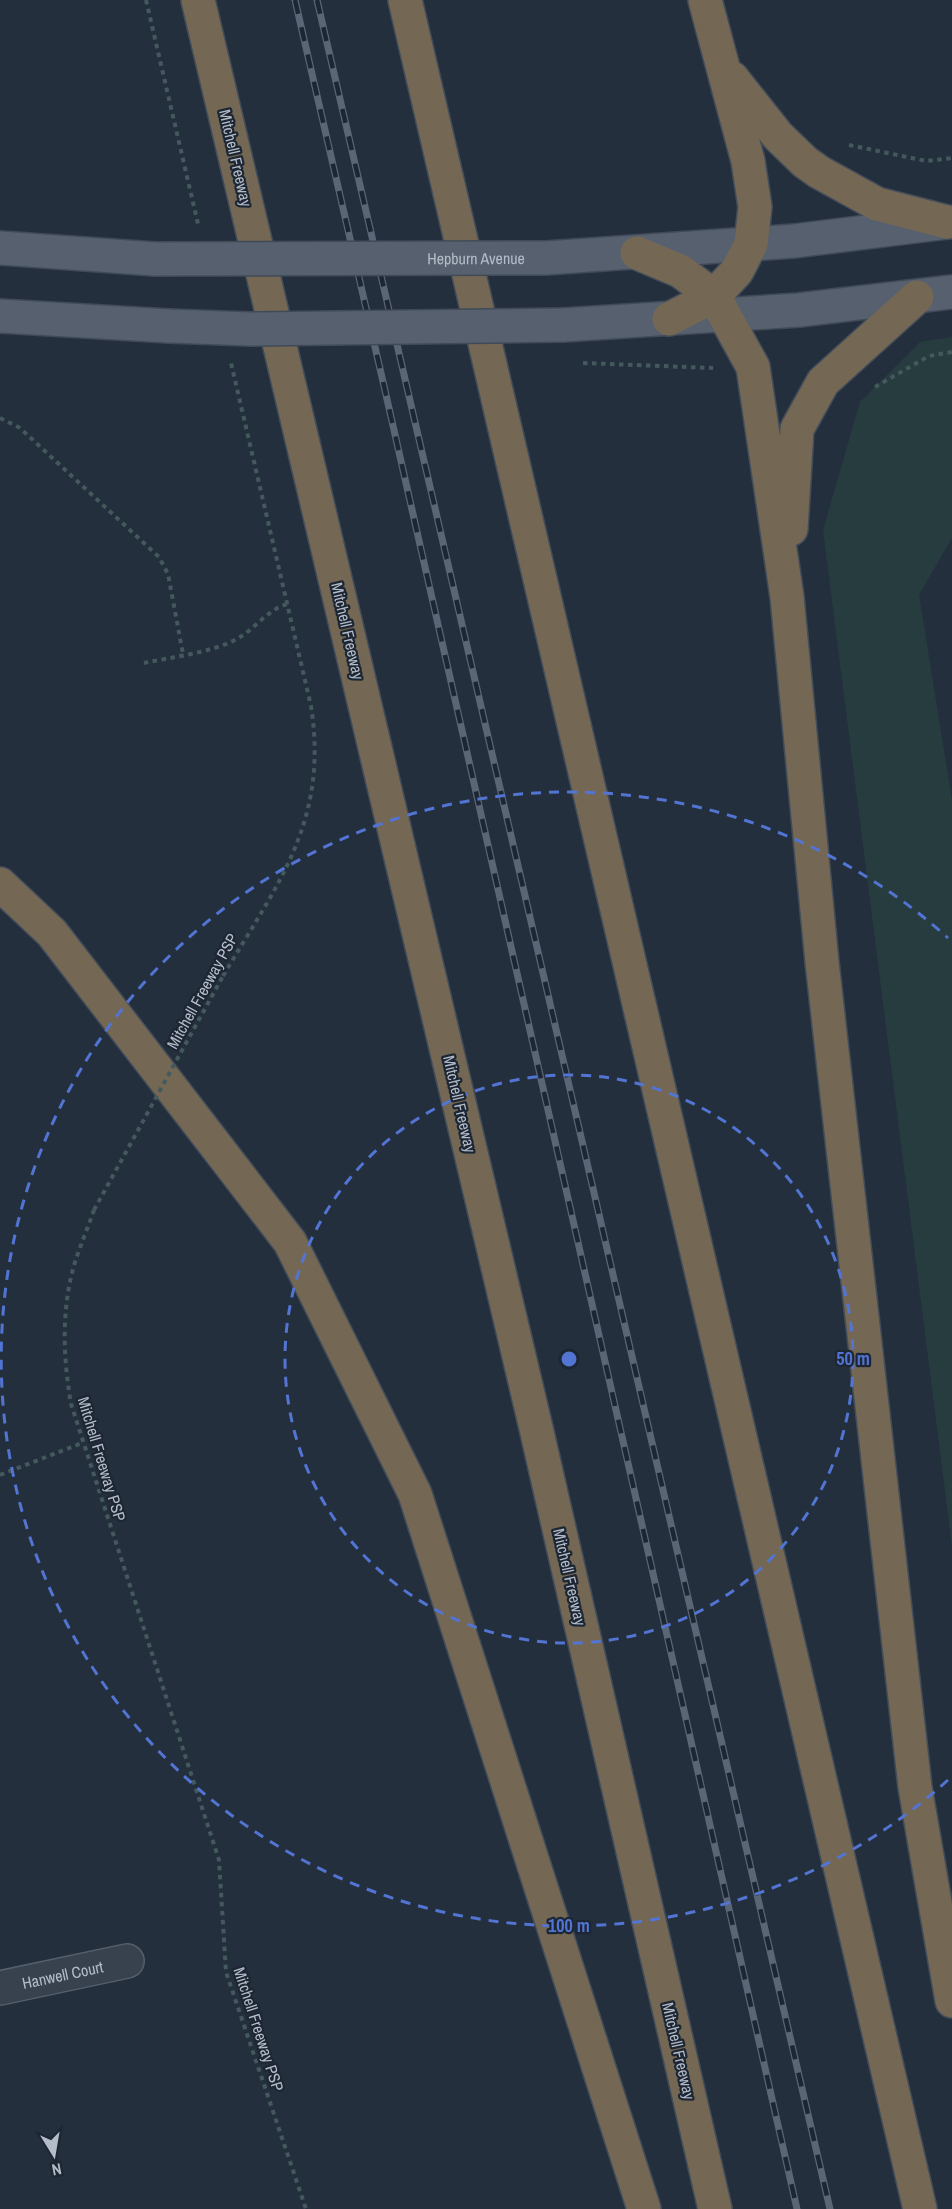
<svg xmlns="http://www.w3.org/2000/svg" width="952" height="2209" font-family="'Archivo Narrow',sans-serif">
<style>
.green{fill:#263c3f}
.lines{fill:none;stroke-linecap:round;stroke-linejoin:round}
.minor-casing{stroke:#565f6c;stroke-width:36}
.major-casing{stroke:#414a57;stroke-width:36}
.highway-casing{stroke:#434c59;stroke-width:36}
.path{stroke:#44595c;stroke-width:4;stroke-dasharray:4.5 4.5;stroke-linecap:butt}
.minor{stroke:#38414e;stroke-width:33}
.major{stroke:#56606e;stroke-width:33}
.highway{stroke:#746855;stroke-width:33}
.rail-casing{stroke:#5a6575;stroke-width:7}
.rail{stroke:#1d2633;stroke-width:4.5;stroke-dasharray:14;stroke-linecap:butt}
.major-bridge-casing{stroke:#414a57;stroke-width:36;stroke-linecap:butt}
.path-bridge{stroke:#44595c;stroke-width:4;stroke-dasharray:4.5 4.5;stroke-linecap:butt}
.major-bridge{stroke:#56606e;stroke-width:33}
.ring{fill:none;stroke:#5274d3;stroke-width:3;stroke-dasharray:10 8}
.labels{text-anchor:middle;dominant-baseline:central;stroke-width:4.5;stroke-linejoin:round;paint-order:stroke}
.street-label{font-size:16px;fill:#b4bcc9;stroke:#1d2633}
.centre{fill:#5274d3;stroke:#1d2633;stroke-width:3}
.ring-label{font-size:18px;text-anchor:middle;font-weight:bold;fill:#5274d3;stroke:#1d2633;stroke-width:4.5;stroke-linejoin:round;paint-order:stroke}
</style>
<rect width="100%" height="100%" fill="#242f3e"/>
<!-- green -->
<path class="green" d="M952 337V538L919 595 952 800V1546L823 530 860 402 920 342Z"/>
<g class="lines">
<!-- minor casing -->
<g class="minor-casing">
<g id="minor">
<path id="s1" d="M0 1988 127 1961"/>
</g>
</g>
<!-- major casing -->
<g class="major-casing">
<path id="major" d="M0 248 155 259
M546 258 794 241 948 222
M0 316 169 326
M563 325 799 310 952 292"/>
</g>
<!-- highway casing -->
<g class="highway-casing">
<path id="highway" d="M198 0 536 1428 715 2209
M405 0 920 2209
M732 78 778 136 805 162 819 172 877 204 947 222
M637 253 680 271 714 296 753 367 787 597 822 962 915 1787 952 2001
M669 319 714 296 737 271 751 244 755 207 748 161 705 0
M791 529 797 429 823 382 917 297
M0 884 52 933 290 1242 415 1494 644 2209"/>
</g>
<!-- path -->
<path class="path" d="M146 0 198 224
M849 145 926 161 952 158
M583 363 713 368
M875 387 929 356 952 352
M0 418 20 428 159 557 168 574 183 654
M144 663C172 657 209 653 235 640 255 630 267 609 288 604
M223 976C278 883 329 821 311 706L231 363
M94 1210C88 1227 81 1244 75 1262 61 1308 63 1358 71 1404L219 1860 226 1972 306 2209
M0 1475 82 1443"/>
<!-- minor -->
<use href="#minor" class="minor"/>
<!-- major -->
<use href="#major" class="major"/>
<!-- highway -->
<use href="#highway" class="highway"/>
<!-- rail casing -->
<g class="rail-casing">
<path id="rail" d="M295 0 384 386 797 2209
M317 0 830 2209"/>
</g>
<!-- rail -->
<use href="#rail" class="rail"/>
<!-- major-bridge casing -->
<g class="major-bridge-casing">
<g id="major-bridge">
<path id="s2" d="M155 259 546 258"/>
<path d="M169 326 250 329 563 325"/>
</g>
</g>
<!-- path-bridge -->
<path class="path-bridge" d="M94 1210 223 976"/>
<!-- major-bridge -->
<use href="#major-bridge" class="major-bridge"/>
</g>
<!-- distance rings -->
<g class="ring">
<circle cx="569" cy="1359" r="284"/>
<path d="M948 1780A567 567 0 1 1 948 938"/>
</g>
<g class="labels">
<!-- street labels -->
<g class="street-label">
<text transform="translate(236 158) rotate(77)">Mitchell Freeway</text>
<text stroke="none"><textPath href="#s2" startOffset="321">Hepburn Avenue</textPath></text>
<text transform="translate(348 631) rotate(77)">Mitchell Freeway</text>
<text transform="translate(202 991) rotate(-61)">Mitchell Freeway PSP</text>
<text transform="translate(460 1104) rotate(77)">Mitchell Freeway</text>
<text transform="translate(102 1459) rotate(73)">Mitchell Freeway PSP</text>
<text transform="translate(570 1577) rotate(77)">Mitchell Freeway</text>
<text stroke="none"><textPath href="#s1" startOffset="64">Hanwell Court</textPath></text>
<text transform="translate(259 2029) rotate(72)">Mitchell Freeway PSP</text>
<text transform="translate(679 2051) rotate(77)">Mitchell Freeway</text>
</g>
</g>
<circle cx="569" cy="1359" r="9" class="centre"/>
<g class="ring-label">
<text x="853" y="1365">50 m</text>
<text x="569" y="1932">100 m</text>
</g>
<!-- north arrow -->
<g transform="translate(54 2155) rotate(169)" stroke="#1d2633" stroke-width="4.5" paint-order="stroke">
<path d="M0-4.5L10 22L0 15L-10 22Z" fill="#b4bcc9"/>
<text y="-9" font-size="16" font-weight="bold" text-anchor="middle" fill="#b4bcc9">N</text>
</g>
</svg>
